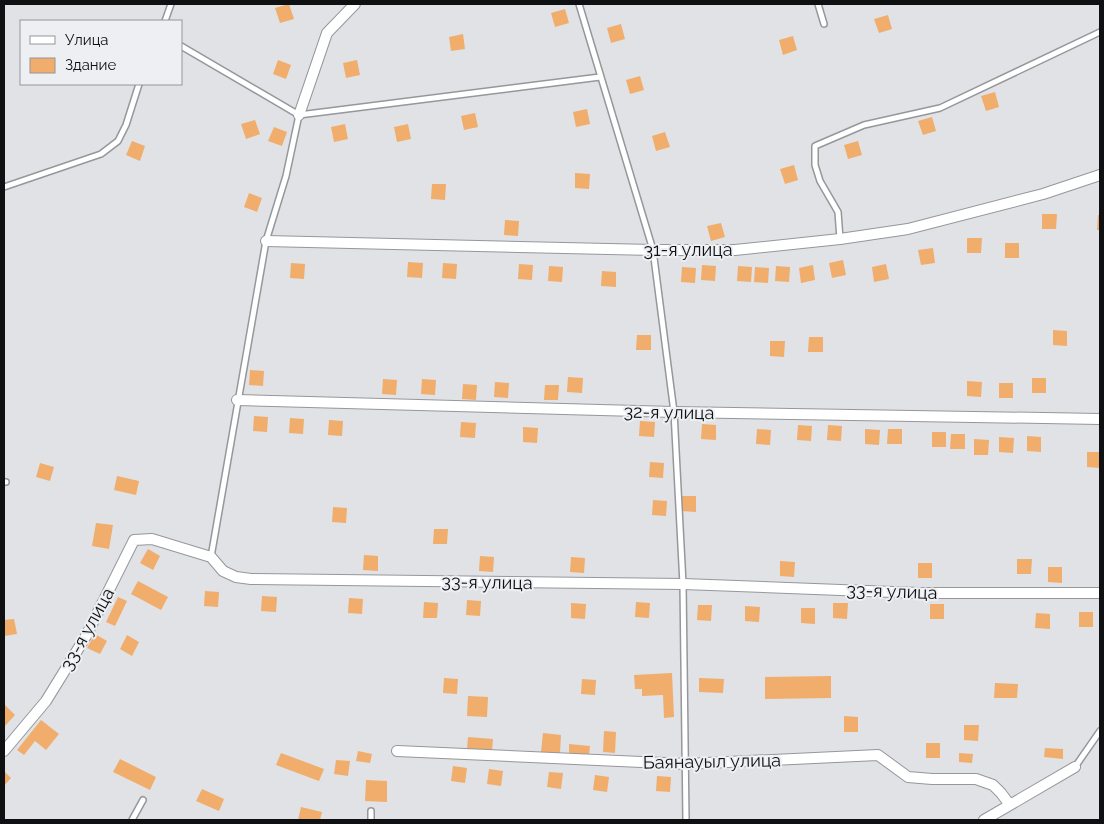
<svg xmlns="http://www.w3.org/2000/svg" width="1104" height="824" font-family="Raleway,sans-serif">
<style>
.building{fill:#f0ad6c}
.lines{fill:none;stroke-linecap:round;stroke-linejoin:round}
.lane-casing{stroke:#95979b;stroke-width:8}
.street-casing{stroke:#95979b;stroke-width:12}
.lane{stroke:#fff;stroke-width:5}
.street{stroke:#fff;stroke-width:10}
.labels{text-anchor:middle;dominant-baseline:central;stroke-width:4;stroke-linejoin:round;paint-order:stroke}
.street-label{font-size:18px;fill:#0f1011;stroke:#edeff3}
</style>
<rect width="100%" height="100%" fill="#e0e2e6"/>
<!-- building -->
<path class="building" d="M289 4 294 19 280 23 275 8Z
M565 9 569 23 555 27 551 13Z
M888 15 892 29 879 33 874 19Z
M621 24 625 39 611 43 607 28Z
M463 34 465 49 451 51 449 37Z
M793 36 797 50 783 55 779 40Z
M278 60 291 65 286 79 273 74Z
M357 60 360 75 346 78 343 63Z
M640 76 644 90 630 94 626 80Z
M995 92 999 107 986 111 981 96Z
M587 109 590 124 576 127 573 112Z
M475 113 478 127 464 130 461 116Z
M932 117 936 131 923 135 918 121Z
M255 120 260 134 246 139 241 124Z
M345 124 348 139 334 142 331 127Z
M408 124 411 139 397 142 394 127Z
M274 127 287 132 282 146 268 141Z
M665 132 670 147 656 151 652 136Z
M132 141 145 146 140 161 126 155Z
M858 141 862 155 848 159 844 145Z
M794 165 798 180 785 184 780 169Z
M575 173 590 174 589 189 575 188Z
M432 184H446L445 200 431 199Z
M249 193 262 198 257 212 244 207Z
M1042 214H1057L1056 229H1042Z
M1098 215H1100V230H1097Z
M505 220 519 221 518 236 504 235Z
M721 223 725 237 711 241 707 226Z
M967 238H982L981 253H967Z
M1005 243H1019V258H1005Z
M933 248 935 263 921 265 918 250Z
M843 260 846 275 832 278 829 263Z
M408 262 423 263 422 278 407 277Z
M291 263 305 264 304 279 290 278Z
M443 263 457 264 456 279 442 278Z
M519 264 533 265 532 280 518 279Z
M886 264 889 279 874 282 872 267Z
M702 265 716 266 715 281 701 280Z
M813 265 815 280 801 283 799 268Z
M549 266 563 267 562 282 548 281Z
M738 266 752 267 751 282 737 281Z
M776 266 790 267 789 282 775 281Z
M682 267 696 268 695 283 681 282Z
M755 267 769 268 768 283 754 282Z
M602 271 616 272V287L601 286Z
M1053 330 1067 331V346L1053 345Z
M637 335H651V350H636Z
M809 337H823V352H808Z
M770 341H785L784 357 770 356Z
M250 370 264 371 263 386 249 385Z
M568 377 583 378 582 393 567 392Z
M1032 378H1046V393H1032Z
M383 379 397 380 396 395 382 394Z
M422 379 436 380 435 395 421 394Z
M967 381 982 382 981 397 967 396Z
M495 382 509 383 508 398 494 397Z
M999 383H1013V398H999Z
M463 384 477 385 476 400 462 399Z
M545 385H559L558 400H544Z
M254 416 268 417 267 432 253 431Z
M290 418 304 419 303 434 289 433Z
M329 420 343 421 342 436 328 435Z
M640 421 655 422 654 437 639 436Z
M461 422 476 423 475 438 460 437Z
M702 424 716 425V440L701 439Z
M798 425 812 426 811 441 797 440Z
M828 425 842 426 841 441 827 440Z
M523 427 538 428 537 443 523 442Z
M757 429 771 430 770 445 756 444Z
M865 429 880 430 879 445 865 444Z
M888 429H902V444H887Z
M932 432H946V447H932Z
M951 434H965V449H950Z
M1027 436 1041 437V452L1027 451Z
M999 437 1014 438 1013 453 999 452Z
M974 439 989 440 988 455H974Z
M1087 452H1100V468L1087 467Z
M650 462 664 463 663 478 649 477Z
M40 463 54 467 50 481 36 477Z
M117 476 139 481 136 495 114 490Z
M682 496H696V512L681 511Z
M653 500 667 501 666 516 652 515Z
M333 507 347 508 346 523 332 522Z
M96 523 113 525 109 549 92 546Z
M434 529H448L447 544H433Z
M148 549 160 556 153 570 140 563Z
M364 555 378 556V571L363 570Z
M480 556 494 557 493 572 479 571Z
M571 557 585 558 584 573 570 572Z
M1017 559H1032L1031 574H1017Z
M780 561 795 562 794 577 780 576Z
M918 563H932V578H918Z
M1048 567H1062V583L1048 582Z
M138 581 168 597 161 610 131 594Z
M205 591 219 592 218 607 204 606Z
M262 596 277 597 276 612 261 611Z
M118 597 127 601 115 626 106 622Z
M349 598 363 599 362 614 348 613Z
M467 600 481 601 480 616 466 615Z
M424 602 438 603 437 618H423Z
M636 602 650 603 649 618 635 617Z
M571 603 586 604 585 619 571 618Z
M833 603H848L847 619 833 618Z
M930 604H944V619H930Z
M698 605H712L711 621 697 620Z
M745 606 760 607 759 622 745 621Z
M801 608H815V624L801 623Z
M1079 612H1093V627H1079Z
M1036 613 1050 614V629L1035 628Z
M14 619 17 634 4 636V620Z
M95 634 107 641 100 654 87 648Z
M127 635 139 642 132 656 120 649Z
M672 673 674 717 664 718 663 695 642 696V689H635L634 675Z
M831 676V698L765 699V677Z
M444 678 458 679 457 694 443 693Z
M699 678 724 679 723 693 699 692Z
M582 679 596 680 595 695 581 694Z
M995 683 1018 684 1017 698H994Z
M468 696 488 697 487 717 467 716Z
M5 705 15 715 5 726 4 725Z
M844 716 858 717V732H844Z
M41 720 59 734 46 750 35 741 24 755 17 750Z
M964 725H979L978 741 964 740Z
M604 731 616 732 615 753 603 752Z
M543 733 561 735 560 753 541 752Z
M468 737 493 739 492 751 467 749Z
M926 743H940V758H926Z
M569 744 590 746 589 755 569 754Z
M1045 748 1063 749V759L1044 757Z
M358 751 372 754 370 763 356 761Z
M281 753 324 769 319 781 276 765Z
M959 753 973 754 972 763 959 762Z
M120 759 156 777 150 790 113 772Z
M336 760 350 761 348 776 334 774Z
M453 766 467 768 465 783 451 781Z
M489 769 503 771 501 786 487 784Z
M4 771 11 778 4 786Z
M549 772 563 773 561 789 547 787Z
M595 775 609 777 607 792 593 790Z
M657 776 671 777 670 792 656 791Z
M366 780 387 781V802L365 801Z
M202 789 224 799 219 811 196 801Z
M301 807 322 812 320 820H298Z"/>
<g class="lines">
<!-- lane casing -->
<g class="lane-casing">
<path id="lane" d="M579 4 653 250 674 412 683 584 686 820
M818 4 824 24
M165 21 171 4
M181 46 299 115 600 77
M4 187 101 154 118 141 126 125 139 84
M840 239 838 212 820 181 815 165V146L864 125 940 108 1100 32
M4 482H6
M211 557 266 241 286 176 299 115
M1075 767 1100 731
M132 820 143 800
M371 820V811"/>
</g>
<!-- street casing -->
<g class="street-casing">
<path id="street" d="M299 115 327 33 355 4
M266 241 653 250H735L840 239 908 229 1043 194 1100 175
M237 400 674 412 1100 419
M4 751 46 701 86 636 134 540 152 539 211 557 223 571 236 577 251 579 683 584 919 593H1100
M397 751 686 764 878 755 908 777 932 779H976L993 785 1001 793 1010 805
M984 820 1075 767"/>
</g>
<!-- lane -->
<use href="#lane" class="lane"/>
<!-- street -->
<use href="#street" class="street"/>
</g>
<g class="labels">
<!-- street labels -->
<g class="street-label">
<text x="688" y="249">31-я улица</text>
<text transform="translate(669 412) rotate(1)">32-я улица</text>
<text transform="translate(487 582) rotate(1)">33-я улица</text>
<text transform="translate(892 591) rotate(2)">33-я улица</text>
<text transform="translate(87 629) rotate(-61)">33-я улица</text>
<text transform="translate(712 761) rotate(-1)">Баянауыл улица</text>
</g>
</g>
<!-- border -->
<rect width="1104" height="824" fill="none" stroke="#0f1011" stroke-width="10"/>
<!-- legend -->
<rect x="20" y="20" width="162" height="65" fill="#edeff3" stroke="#949699"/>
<rect x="30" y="36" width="25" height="8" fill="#ffffff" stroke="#949699"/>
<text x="65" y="45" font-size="15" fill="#0f1011">Улица</text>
<rect x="30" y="58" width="25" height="15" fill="#f0ad6c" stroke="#949699"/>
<text x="65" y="70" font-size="15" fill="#0f1011">Здание</text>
</svg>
